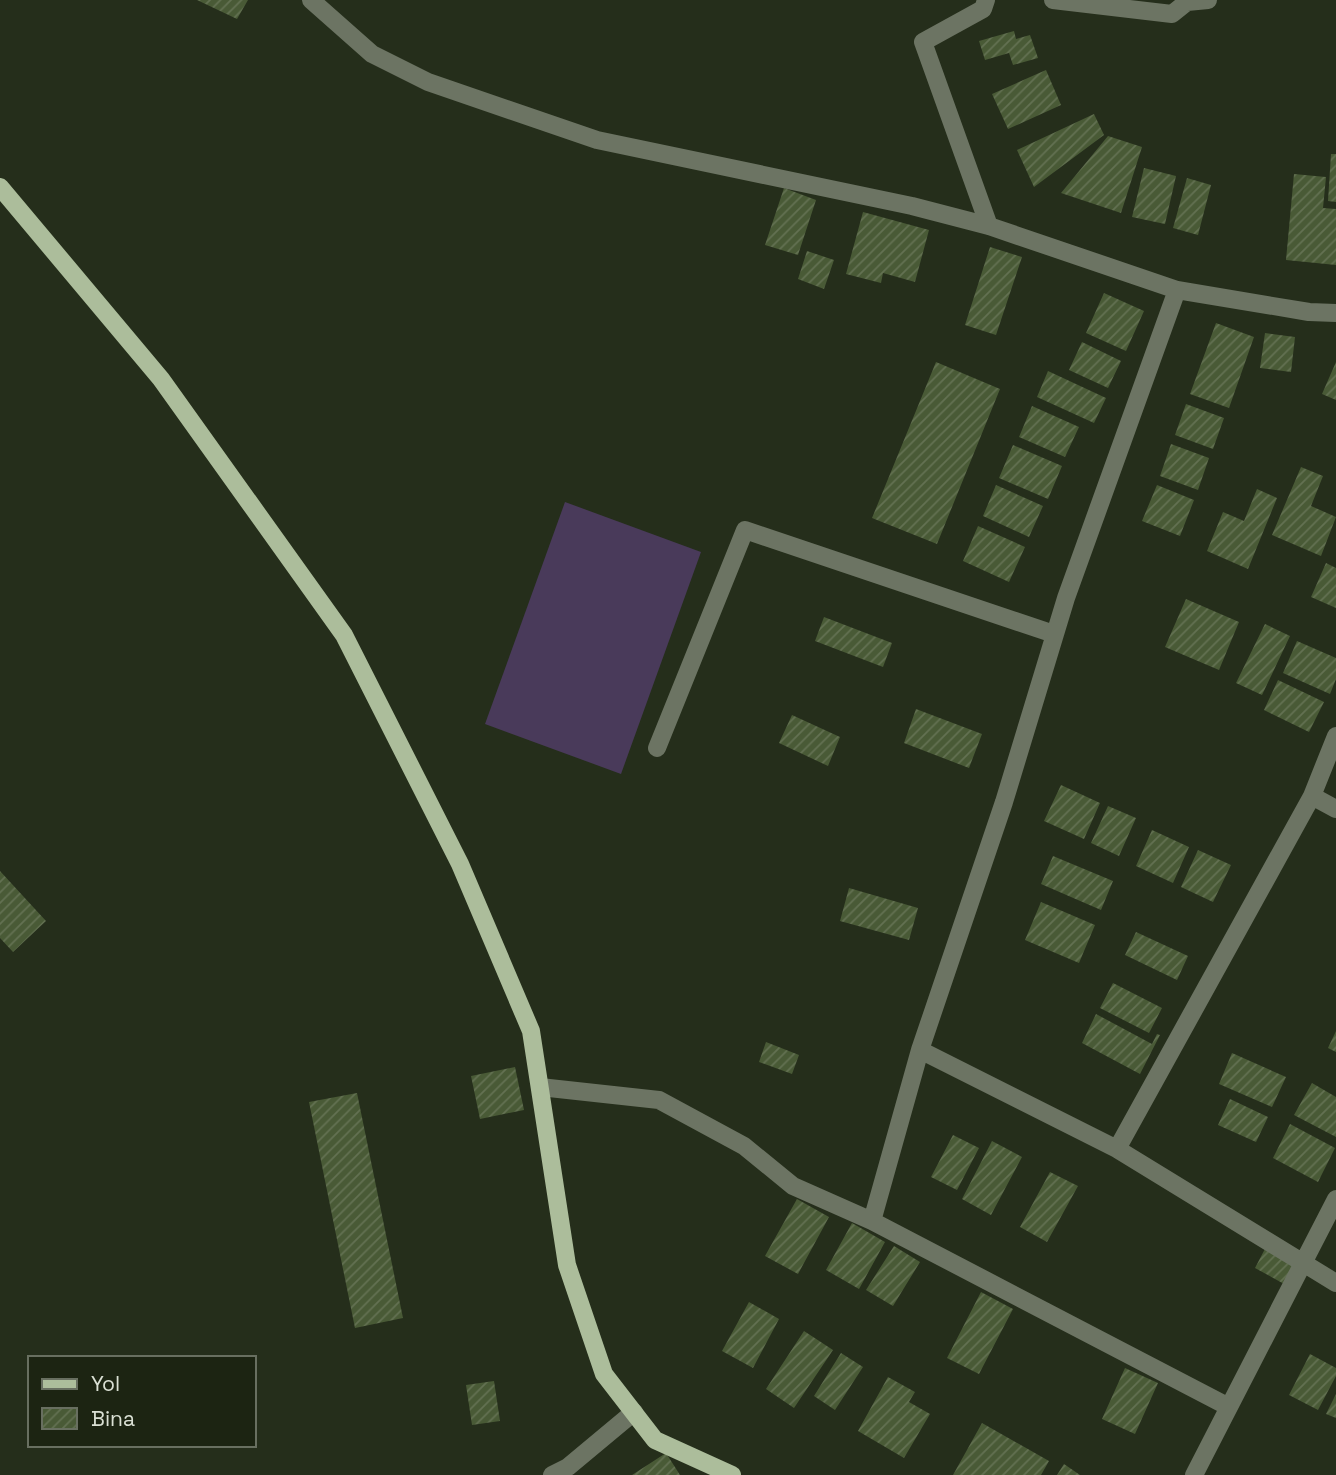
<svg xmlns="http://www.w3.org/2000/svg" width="1336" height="1475" font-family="'Space Grotesk',sans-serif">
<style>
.pitch{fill:#493a5a}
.building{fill:url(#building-hatch)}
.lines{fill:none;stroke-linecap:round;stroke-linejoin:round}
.minor{stroke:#6c7463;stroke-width:18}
.major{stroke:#acbd9b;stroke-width:18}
</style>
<defs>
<pattern id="building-hatch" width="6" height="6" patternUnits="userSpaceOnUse" patternTransform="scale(1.75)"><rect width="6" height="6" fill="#495a36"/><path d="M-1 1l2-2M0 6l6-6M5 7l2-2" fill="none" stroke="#637152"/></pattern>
</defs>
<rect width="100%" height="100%" fill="#252e1b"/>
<!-- pitch -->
<path class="pitch" d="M565 502 701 552 621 774 485 724Z"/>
<!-- building -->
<path class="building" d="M197 0H248L237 19Z
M1014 31 1016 39 1030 35 1038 58 1013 65 1009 53 985 60 979 41Z
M1046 70 1061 105 1008 129 992 94Z
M1094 114 1104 135 1034 187 1017 150Z
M1108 136 1142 147 1121 213 1061 193Z
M1331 154H1336V202L1328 201Z
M1144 168 1176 176 1165 224 1132 217Z
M1294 174 1326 177 1323 208 1336 209V265L1286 260Z
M1187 178 1211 185 1198 235 1173 228Z
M784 188 816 200 798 255 765 245Z
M863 212 929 230 915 282 883 273 881 283 846 274Z
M990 247 1022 257 996 335 965 325Z
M807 251 834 260 824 289 798 279Z
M1104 293 1144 311 1126 351 1086 333Z
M1216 323 1254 337 1229 408 1190 394Z
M1265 333 1295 337 1291 372 1260 368Z
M1082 342 1121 361 1108 388 1069 370Z
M936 362 1000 389 937 544 872 518Z
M1336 362V400L1322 394Z
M1048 371 1106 398 1094 423 1037 397Z
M1186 404 1224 418 1213 449 1175 435Z
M1032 406 1079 427 1065 457 1019 437Z
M1171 444 1209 458 1198 490 1160 476Z
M1013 445 1062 466 1048 499 999 478Z
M1301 467 1323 476 1311 506 1336 517 1321 556 1272 535Z
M996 485 1043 506 1029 537 983 516Z
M1157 485 1194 500 1180 536 1142 521Z
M1257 489 1277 498 1248 569 1207 551 1223 512 1244 521Z
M978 526 1025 547 1009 582 963 561Z
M1326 563 1336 568V608L1311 597Z
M1186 599 1239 622 1219 670 1165 647Z
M824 617 892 643 883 667 815 641Z
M1265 624 1290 636 1262 695 1236 683Z
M1297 641 1336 658V679L1330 694 1283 673Z
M1278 680 1324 702 1309 732 1264 710Z
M916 709 982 734 969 768 904 743Z
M792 715 840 737 828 766 779 743Z
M1061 785 1100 803 1084 839 1044 821Z
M1108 806 1136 818 1119 856 1091 843Z
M1152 830 1189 847 1173 883 1136 866Z
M1198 850 1231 865 1213 902 1181 887Z
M1053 856 1113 881 1101 910 1041 884Z
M0 871 46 921 13 952 0 938Z
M849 888 918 908 909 940 840 921Z
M1041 902 1095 925 1079 963 1025 940Z
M1136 932 1188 956 1177 980 1125 955Z
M1113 983 1162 1008 1149 1033 1100 1008Z
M1096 1014 1152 1044 1157 1034 1160 1035 1140 1074 1082 1043Z
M1336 1031V1052L1328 1048Z
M766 1042 799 1055 792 1074 759 1062Z
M1232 1053 1286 1077 1272 1107 1219 1084Z
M515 1067 524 1110 480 1119 471 1076Z
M1312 1083 1336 1097V1137L1294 1115Z
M357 1093 403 1318 355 1328 309 1102Z
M1230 1099 1268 1117 1256 1142 1218 1125Z
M1290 1124 1335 1148 1318 1182 1273 1158Z
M953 1135 979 1148 957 1190 931 1177Z
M992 1141 1022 1157 991 1215 962 1199Z
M1050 1172 1078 1186 1047 1242 1020 1227Z
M797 1199 829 1217 798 1274 765 1256Z
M852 1223 885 1242 859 1289 826 1270Z
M1267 1245 1298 1263 1286 1285 1255 1268Z
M894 1246 920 1262 893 1306 866 1290Z
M981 1292 1013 1309 979 1374 947 1358Z
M749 1302 779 1319 753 1368 722 1351Z
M804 1331 833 1350 794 1408 766 1389Z
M841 1353 863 1367 835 1410 814 1396Z
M1310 1354 1336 1368V1376L1318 1410 1289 1395Z
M1125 1368 1158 1383 1135 1434 1102 1419Z
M888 1377 915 1392 909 1402 930 1414 904 1458 858 1431Z
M494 1381 500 1421 472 1425 466 1385Z
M1336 1394V1418L1326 1414Z
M982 1423 1049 1461 1041 1475H953Z
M666 1453 680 1475H632Z
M1064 1464 1080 1475H1057Z"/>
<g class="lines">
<!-- minor -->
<path class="minor" d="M311 0 372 54 428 82 597 140 912 206 989 226 1177 290 1309 312 1336 313
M986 0 983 9 923 42 989 226
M1053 0 1172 14 1187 2 1208 0
M657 748 745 530 1054 634
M1312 796 1336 809
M920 1050 1117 1149 1336 1283
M540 1087 659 1100 744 1146 793 1186 872 1221 1229 1407
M1117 1149 1312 796 1336 736
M872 1221 920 1050 1004 802 1066 598 1177 290
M552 1475 568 1467 634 1412
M1194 1475 1336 1199"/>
<!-- major -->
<path class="major" d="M0 187 161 379 344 635 460 864 531 1031 567 1265 604 1374 655 1440 732 1475"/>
</g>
<!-- legend -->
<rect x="28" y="1356" width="228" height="91" fill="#1c2412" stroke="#686f60" stroke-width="2"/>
<rect x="42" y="1379" width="35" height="10" fill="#acbd9b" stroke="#686f60" stroke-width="2"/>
<text x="91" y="1391" font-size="21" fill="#dae0d4">Yol</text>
<rect x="42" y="1408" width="35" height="21" fill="url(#building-hatch)" stroke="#686f60" stroke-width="2"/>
<text x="91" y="1426" font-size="21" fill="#dae0d4">Bina</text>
</svg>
